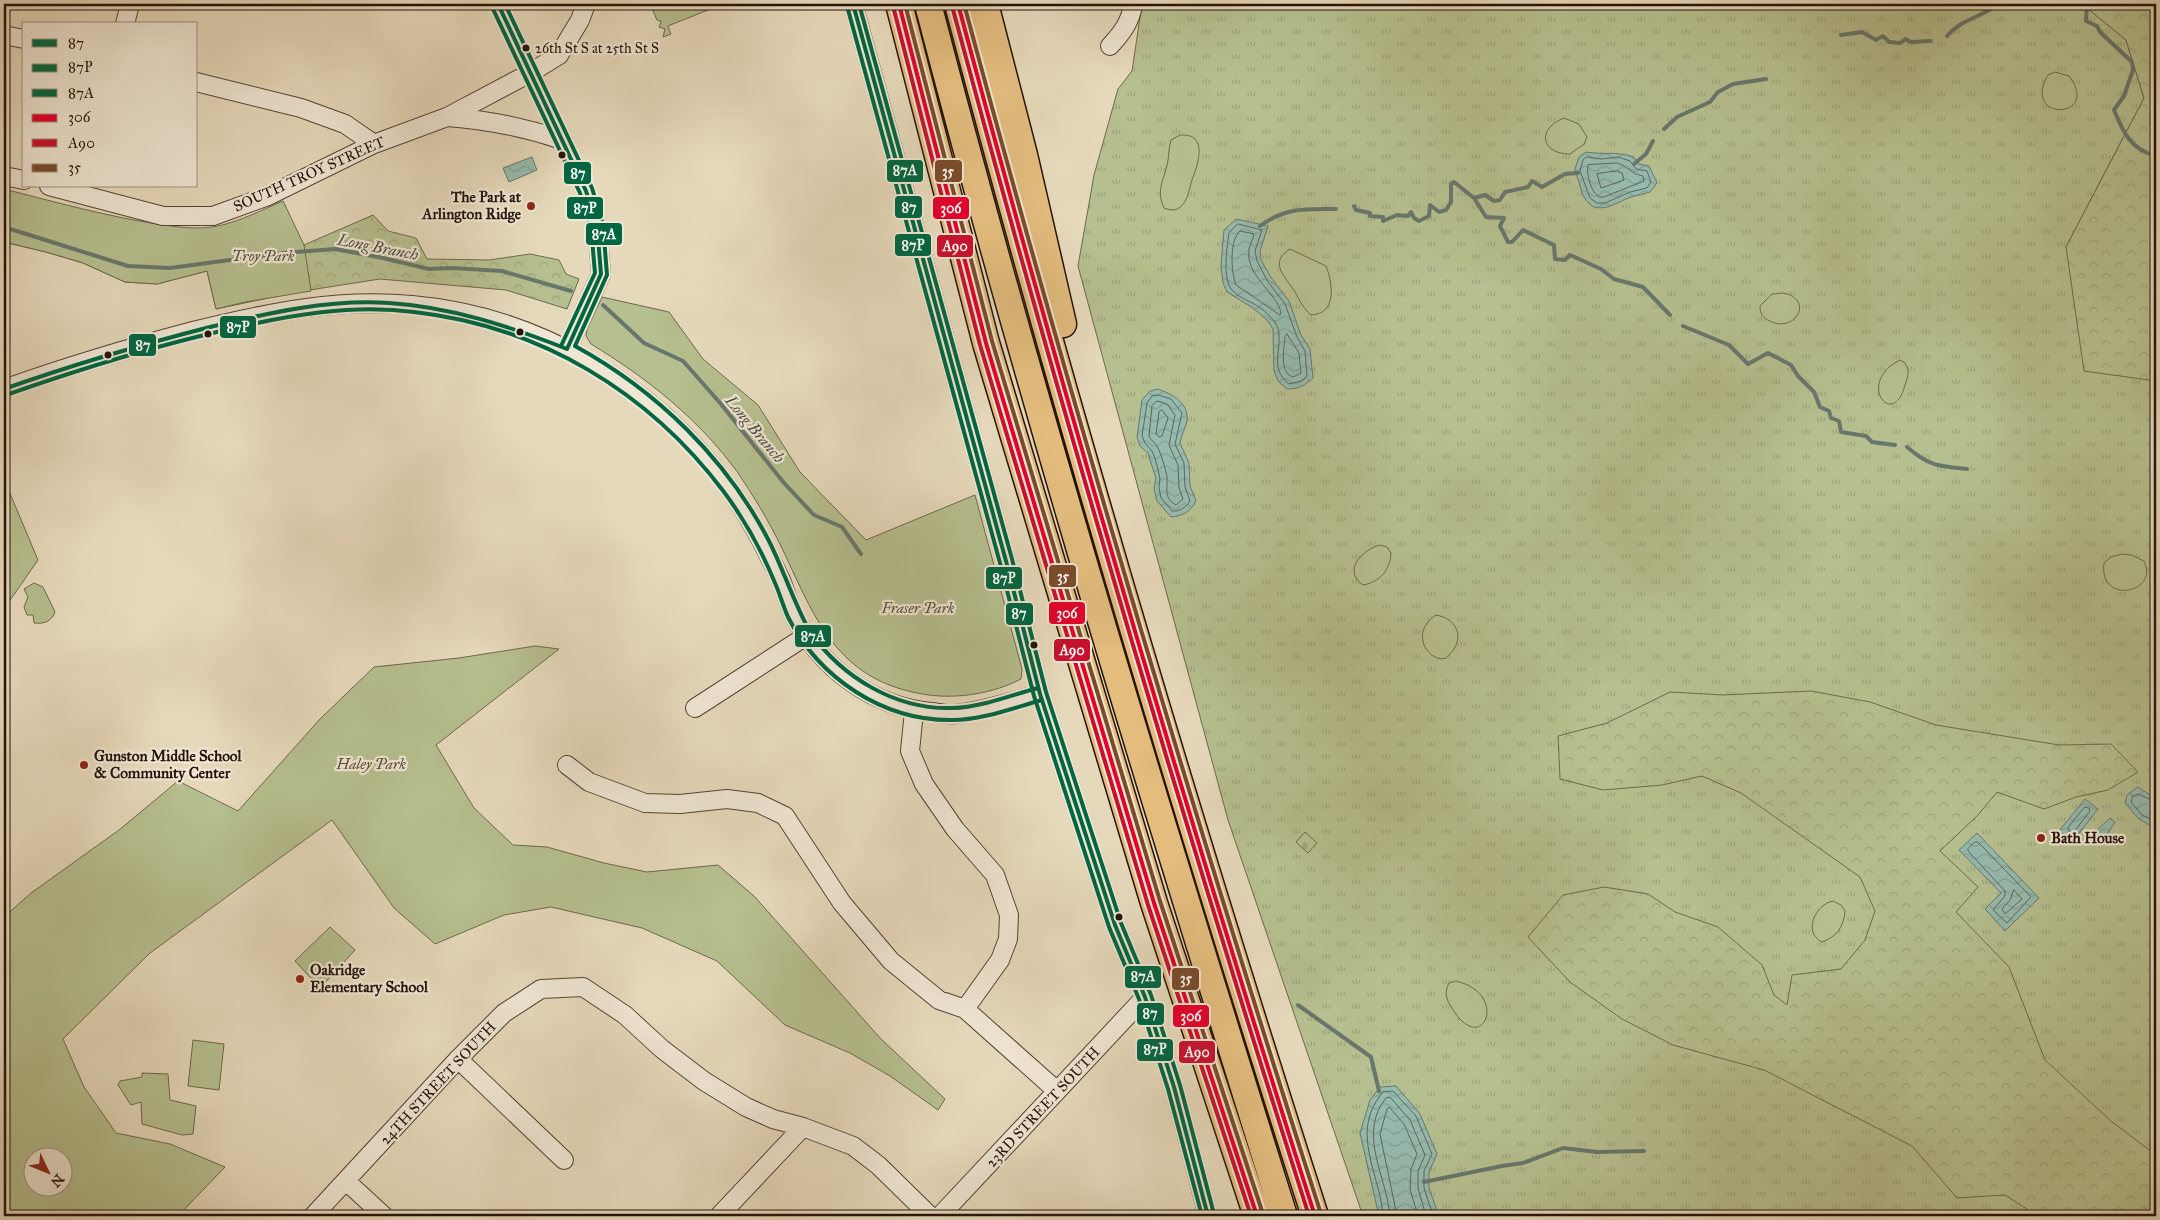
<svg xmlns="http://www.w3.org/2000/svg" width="2160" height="1220" font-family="'IM FELL Great Primer',serif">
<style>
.grass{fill:url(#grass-tufts);stroke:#6d694c}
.forest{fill:url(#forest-crowns);stroke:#6d694c}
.cemetery{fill:url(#cemetery-stones);stroke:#6d694c}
.park{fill:#b6bf8f;stroke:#6d694c;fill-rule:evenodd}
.water{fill:url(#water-waves);stroke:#68776c}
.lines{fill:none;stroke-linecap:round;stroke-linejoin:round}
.shore{stroke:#5d665c;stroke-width:1}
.stream{stroke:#68776c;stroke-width:4}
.minor-casing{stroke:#544436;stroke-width:20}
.highway-casing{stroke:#24130a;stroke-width:29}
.minor{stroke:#efe6d3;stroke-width:18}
.highway{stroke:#e3bc7e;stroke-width:26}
.bus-1-casing{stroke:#efe6d3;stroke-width:8}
.bus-2-casing{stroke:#efe6d3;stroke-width:8}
.bus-3-casing{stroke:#efe6d3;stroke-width:8}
.bus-4-casing{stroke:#efe6d3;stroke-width:8}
.bus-5-casing{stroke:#efe6d3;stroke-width:8}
.bus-6-casing{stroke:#efe6d3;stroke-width:8}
.bus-1{stroke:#006641;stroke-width:4}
.bus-2{stroke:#006641;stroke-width:4}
.bus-3{stroke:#006641;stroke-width:4}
.bus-4{stroke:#e4002b;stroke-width:4}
.bus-5{stroke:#c8102e;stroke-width:4}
.bus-6{stroke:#7a4b2a;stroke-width:4}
.bus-dot{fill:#24130a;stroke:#efe6d3;stroke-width:2}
.poi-dot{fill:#8f2418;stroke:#efe6d3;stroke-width:2}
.labels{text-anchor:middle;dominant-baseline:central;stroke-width:4.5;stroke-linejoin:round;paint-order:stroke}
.bus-label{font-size:14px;fill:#24130a;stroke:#efe6d3;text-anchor:start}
.street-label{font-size:15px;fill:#24130a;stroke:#efe6d3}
.poi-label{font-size:15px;font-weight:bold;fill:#24130a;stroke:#efe6d3;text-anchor:start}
.park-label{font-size:15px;font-style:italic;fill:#574f39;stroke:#efe6d3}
.water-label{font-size:16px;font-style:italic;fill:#4c4d43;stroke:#efe6d3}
.line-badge{stroke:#efe6d3;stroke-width:2}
.badge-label{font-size:14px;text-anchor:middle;font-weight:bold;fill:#fff}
</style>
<defs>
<pattern id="grass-tufts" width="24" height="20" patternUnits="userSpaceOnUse" patternTransform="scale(1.25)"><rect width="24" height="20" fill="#b6bf8f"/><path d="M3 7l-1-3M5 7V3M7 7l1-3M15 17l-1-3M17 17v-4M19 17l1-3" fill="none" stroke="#9ca37a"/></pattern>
<pattern id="forest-crowns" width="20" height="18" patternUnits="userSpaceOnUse" patternTransform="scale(1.25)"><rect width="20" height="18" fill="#b6bf8f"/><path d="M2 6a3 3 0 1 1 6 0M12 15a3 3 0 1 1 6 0" fill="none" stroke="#9ca37a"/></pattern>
<pattern id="cemetery-stones" width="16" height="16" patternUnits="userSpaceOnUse" patternTransform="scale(1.25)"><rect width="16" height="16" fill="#b6bf8f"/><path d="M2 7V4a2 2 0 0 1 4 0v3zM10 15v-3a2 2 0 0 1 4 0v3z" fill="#9ca37a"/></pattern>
<pattern id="water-waves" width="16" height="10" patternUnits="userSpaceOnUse" patternTransform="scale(1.25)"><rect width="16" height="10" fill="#96baad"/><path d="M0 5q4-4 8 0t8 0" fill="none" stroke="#819f94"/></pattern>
</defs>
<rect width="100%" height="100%" fill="#e6d9bb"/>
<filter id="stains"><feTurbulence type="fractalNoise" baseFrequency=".004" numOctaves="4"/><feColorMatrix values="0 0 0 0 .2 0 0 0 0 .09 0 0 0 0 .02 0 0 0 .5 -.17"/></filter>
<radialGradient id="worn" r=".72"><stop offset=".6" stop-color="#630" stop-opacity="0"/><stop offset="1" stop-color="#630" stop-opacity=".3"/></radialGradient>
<!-- grass -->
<path class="grass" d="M1142 4H2082L2126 40 2144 98 2066 247 2150 379 2156 381V1216H1363L1228 820 1078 266 1094 175 1118 89 1132 71Z"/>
<!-- forest -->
<path class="forest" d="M2082 4H2156V381L2084 371 2066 247 2144 98 2126 40Z
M4 211 50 223 271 233 304 245 373 215 388 231 416 238 427 259 489 260 530 254 559 260 566 274 579 279 567 309 506 290 380 279 297 292 216 309 207 271 157 284 125 282 83 263 46 252 4 242Z
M1811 691 1870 702 1936 725 2059 745 2111 744 2138 772 2108 790 2076 797 2044 809 1997 792 1978 815 1940 851 1978 887 1956 912 2009 967 2045 1060 2111 1121 2156 1155V1216H2030L2027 1209 2005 1195 1957 1198 1912 1146 1764 1070 1673 1045 1622 1019 1570 982 1528 937 1563 895 1604 887 1648 894 1675 912 1718 927 1762 965 1774 995 1787 1005 1792 975 1841 969 1865 940 1875 911 1860 877 1741 793 1702 776 1662 785 1603 790 1560 779 1558 736 1607 723 1670 692 1723 695Z"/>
<!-- cemetery -->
<path class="cemetery" d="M1305 832 1317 843 1308 853 1296 842Z"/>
<!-- park -->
<path class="park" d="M658 4H723L668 26 671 34 663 37 665 29 659 27 661 21 657 20 653 11 654 5 657 6Z
M2055 72 2069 76C2102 120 2020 122 2048 75Z
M1564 118 1579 124 1587 137 1584 144 1570 154C1540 154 1537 128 1564 118Z
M1180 135C1209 133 1198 164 1192 180 1189 189 1188 202 1179 208 1175 211 1169 210 1164 208 1155 188 1165 180 1168 160 1169 153 1169 147 1171 140Z
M4 189C55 202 106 216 157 224 178 227 197 230 218 226 241 221 262 210 283 201L304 245 311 291 245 302 216 309 207 271 157 284 125 282 83 263 46 252 4 242Z
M1290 249 1326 266C1333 284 1337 314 1311 315 1303 308 1300 301 1295 292 1287 278 1267 263 1290 249Z
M1783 293C1815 299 1795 334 1770 321 1763 318 1760 314 1760 306L1772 294Z
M602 297 669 312 703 359 758 405 800 472 866 540 975 495 1022 669 1021 679C994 693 959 699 929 695 835 682 815 617 779 542 767 518 753 495 738 473 699 419 647 378 591 344L586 336 587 329Z
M1900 360 1905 363C1910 371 1908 376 1905 385 1893 431 1855 382 1900 360Z
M4 479 38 560 4 609Z
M1380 545 1387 547 1391 553C1390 570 1380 582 1363 585 1342 570 1362 550 1380 545Z
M2122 554 2131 555 2144 561C2160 594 2098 605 2104 563L2111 557Z
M34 583 43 587 55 612C51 622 44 624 34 623L33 615H27L24 607 28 597 24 589Z
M1436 615C1454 618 1464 633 1454 649 1452 652 1448 656 1446 658 1431 664 1407 634 1436 615Z
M535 646 559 649 436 745 474 808 513 845 547 847 604 863 647 872 718 865 754 896 881 1039 945 1099 938 1110 890 1076 850 1053 785 1025 717 961 642 928 551 907 504 915 435 944 394 908 332 820 150 953 63 1039 84 1087 116 1133 170 1144 225 1167 178 1216H4V917L31 893 119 830 178 781 238 811 319 720 374 667 459 658ZM32 1158H62V1188H32Z
M1833 901 1841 905 1845 911C1844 926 1837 937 1822 942 1802 932 1816 904 1833 901Z
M330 927 355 950 320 988 295 961Z
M1456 981C1511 994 1482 1059 1452 1008 1446 999 1444 993 1449 983Z
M193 1040 224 1044 219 1090 188 1086Z
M142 1073 168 1074 170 1100 196 1106 193 1134 182 1135 142 1124 141 1102 131 1105 118 1085 120 1081 142 1077Z"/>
<!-- water -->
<path class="water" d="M1586 152C1604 155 1616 151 1634 157L1638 164 1649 166 1657 183 1650 192C1644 194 1637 195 1631 197 1617 202 1598 217 1586 200 1579 191 1581 180 1574 172L1579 157Z
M532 157 537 170 509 182 503 168Z
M1236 219 1268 226 1260 251 1261 260 1272 279 1289 301 1301 335 1310 349 1313 378C1304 386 1298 389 1287 389L1278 381 1274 371 1273 329 1267 320 1253 308 1227 292 1223 283 1221 265 1224 230Z
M1158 389C1172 394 1189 403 1187 420 1186 428 1181 435 1180 443L1189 463 1190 486 1196 501C1191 511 1183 516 1171 517L1157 501 1154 488 1156 478 1150 460 1148 453 1140 446 1137 437 1142 400 1150 391Z
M2138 787 2156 799V829L2139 819 2125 803 2127 795Z
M2085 799 2098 809 2073 841 2059 831Z
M2110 818 2115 822 2104 839 2095 832Z
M1977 833 2039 898 2005 931 1985 909 2001 893 1959 850Z
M1396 1086 1420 1114 1437 1154 1429 1172V1188L1439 1216H1379L1360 1133 1370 1100 1380 1087Z"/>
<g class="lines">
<!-- shore -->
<path class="shore" d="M1587 157 1601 159 1618 157 1630 161 1636 169 1647 171 1651 182 1647 188 1630 192 1605 203H1597L1590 198 1580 171 1583 160Z
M1617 163C1628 166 1631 174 1643 176L1644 181 1604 197H1599C1591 192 1586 174 1588 165Z
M1617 171 1622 173 1624 180 1601 188 1597 174Z
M1238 224 1262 230 1255 251 1257 261 1268 282 1285 304 1297 337 1305 351 1307 376 1302 381 1289 384C1267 368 1285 344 1277 326 1274 319 1267 314 1262 309 1253 302 1240 299 1232 290 1222 279 1227 247 1229 233Z
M1240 231 1254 234C1253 240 1250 244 1249 249 1245 275 1275 291 1281 312L1280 315 1236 285C1231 272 1229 240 1240 231Z
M1287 334 1299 353 1301 373 1293 377C1279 373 1284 349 1285 337Z
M1158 395 1171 399 1182 413 1175 444 1184 463 1185 487 1190 501C1187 507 1179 512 1172 511L1161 498 1159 488 1160 478 1155 458 1152 451 1145 443 1142 436 1147 403 1152 396Z
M1157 401 1167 404 1175 415 1169 445 1178 465 1179 488 1183 499 1176 505C1163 498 1168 488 1167 476 1165 468 1162 456 1158 448 1156 443 1151 441 1149 436L1152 406Z
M1162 410 1168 418 1162 436 1159 437 1156 434 1159 412Z
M2156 802 2138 794 2133 796 2131 802 2142 815 2156 822
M2085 807 2089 808 2090 811 2073 833H2070L2068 828Z
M1975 842H1978L2031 897 2007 923 1993 910 2005 896V891L1968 851V849Z
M2014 890 2022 899 2005 914 2002 909 2010 900Z
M1383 1216C1380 1173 1349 1132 1383 1092L1393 1091 1416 1116 1432 1154 1424 1171V1188L1433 1216
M1390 1216C1387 1177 1357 1134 1386 1098L1390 1097 1410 1120 1425 1155 1418 1171V1188L1426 1216
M1397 1216 1380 1134 1387 1109 1389 1107 1404 1124 1417 1154 1411 1169 1410 1189 1418 1216"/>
<!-- stream -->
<path class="stream" d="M2087 4 2086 21 2097 26 2100 32 2132 62 2133 70 2124 96 2114 110C2123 132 2131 150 2156 156
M1841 35 1862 32 1876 40 1883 36 1889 42 1900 43 1906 39 1910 42 1931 41
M1947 36C1961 19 1981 18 1998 4
M1664 129 1677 117 1710 102 1718 92 1733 84 1766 79
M1634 164 1646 154 1653 141
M1474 198 1486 217 1504 218 1500 226 1508 242H1512L1523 230 1554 245 1555 259 1565 260 1570 255 1601 269 1614 279 1643 287 1670 315
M1354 206 1356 210 1370 213V216L1383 217V221L1397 215 1408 216 1411 212 1414 218 1419 221 1429 216 1430 205 1439 212 1446 210 1451 202V184L1454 182 1474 198 1485 195 1494 201 1500 200 1505 192 1528 187 1532 181 1542 187 1565 174 1578 173
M1260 226C1286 207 1305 209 1336 209
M4 227 128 266 170 268 283 253 335 249 383 258 429 269 452 268 502 271 571 291
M603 305 644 343 683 361 721 404 784 483 814 515 842 527 861 554
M1683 326 1729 345 1748 364 1768 353 1791 365 1798 376 1814 392 1820 407 1829 411 1831 418 1839 421 1841 432 1866 436 1872 442 1895 445
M1907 447C1929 466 1938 466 1967 469
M1298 1005 1371 1057 1379 1091
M1424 1182 1502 1166 1523 1163 1563 1148 1597 1152 1644 1151"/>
<!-- minor casing -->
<g class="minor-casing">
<path id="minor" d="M498 4 586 191 597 226 601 274 567 349
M853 4 1006 561 1040 694 1115 925 1145 997 1174 1087 1208 1216
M125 24 130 4
M4 35 24 39
M1110 46C1122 33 1131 21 1133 4
M196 82 301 108 345 124 374 144
M447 117C487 120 524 127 562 140
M4 176 24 180
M49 186 163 216H213L268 196 374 144 447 117 530 73 559 55 580 20 586 4
M4 389C66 367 129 348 193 331 266 313 336 298 412 305 538 316 654 385 728 487 749 515 765 547 780 578 785 589 788 602 793 613 819 667 872 707 932 712 940 713 949 715 956 714 983 711 1014 701 1040 694
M695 708 806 636
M914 711 910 751 924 784 955 829 995 875 1009 915 1008 939 1000 960 965 1009
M567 765 589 782 645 803 680 804 727 799 758 803 785 816 842 903 891 961 939 1000 965 1009 1057 1091
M458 1059 564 1160
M346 1181 384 1216
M313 1216 458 1059 504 1013 541 989 583 987 625 1015 662 1049 704 1081 746 1107 773 1119 803 1127 853 1146 878 1165 930 1216
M719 1216 803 1127
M940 1216 1145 997"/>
</g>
<!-- highway casing -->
<g class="highway-casing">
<path id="highway" d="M899 4 986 343 1154 903 1257 1216
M928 4C1034 412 1158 814 1284 1216
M958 4C1065 411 1186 815 1315 1216
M985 4 1024 155 1063 324"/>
</g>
<!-- minor -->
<use href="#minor" class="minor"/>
<!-- highway -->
<use href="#highway" class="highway"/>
<!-- bus-1 casing -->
<g class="bus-1-casing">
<path id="bus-1" d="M498 4 586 191 597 226 601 274 567 349
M853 4 1006 561 1040 694 1115 925 1145 997 1174 1087 1208 1216
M4 389C72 365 140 345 210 327 268 313 329 299 389 303 451 307 509 326 567 349"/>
</g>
<!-- bus-2 casing -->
<g class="bus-2-casing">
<path id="bus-2" d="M847 6 1000 563 1034 696 1109 927 1139 999 1168 1089 1202 1216
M492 7 580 193 591 227 595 273 561 346
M6 395C80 369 154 346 230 329 290 315 352 304 414 312 539 326 648 391 724 492 744 519 762 551 775 583 780 594 783 606 788 617 819 678 883 721 952 720 982 720 1013 708 1042 700"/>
</g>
<!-- bus-3 casing -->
<g class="bus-3-casing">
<path id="bus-3" d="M505 4 592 188 603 225 607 275 575 346C657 391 726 458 769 541 784 571 794 603 810 632 842 677 895 710 953 708 982 707 1011 695 1038 688
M859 4 1012 559 1046 692 1121 923 1151 995 1180 1085 1214 1214"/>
</g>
<!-- bus-4 casing -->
<g class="bus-4-casing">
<path id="bus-4" d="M899 4 986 343 1154 903 1257 1216
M958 4C1067 411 1187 815 1315 1216"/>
</g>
<!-- bus-5 casing -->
<g class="bus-5-casing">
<path id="bus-5" d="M893 6 980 345 1148 905 1251 1216
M952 6C1061 412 1181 815 1309 1216"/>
</g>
<!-- bus-6 casing -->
<g class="bus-6-casing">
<path id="bus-6" d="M905 4 992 341 1160 901 1263 1214
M964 4C1073 410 1193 813 1321 1214"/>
</g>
<!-- bus-1 -->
<use href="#bus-1" class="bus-1"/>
<!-- bus-2 -->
<use href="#bus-2" class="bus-2"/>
<!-- bus-3 -->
<use href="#bus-3" class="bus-3"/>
<!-- bus-4 -->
<use href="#bus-4" class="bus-4"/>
<!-- bus-5 -->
<use href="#bus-5" class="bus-5"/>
<!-- bus-6 -->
<use href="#bus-6" class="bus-6"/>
</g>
<!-- markers -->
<g class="bus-dot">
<circle cx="526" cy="48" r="4.5"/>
<circle cx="562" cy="155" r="4.5"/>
<circle cx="520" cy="332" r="4.5"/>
<circle cx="208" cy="334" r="4.5"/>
<circle cx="108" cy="355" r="4.5"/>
<circle cx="1034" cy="645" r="4.5"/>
<circle cx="1119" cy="917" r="4.5"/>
</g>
<g class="poi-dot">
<circle cx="531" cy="206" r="5"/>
<circle cx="84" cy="765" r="5"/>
<circle cx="2041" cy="838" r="5"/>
<circle cx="300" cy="979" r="5"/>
</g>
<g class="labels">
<!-- bus labels -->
<g class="bus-label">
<text x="535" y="48">26th St S at 25th St S</text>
</g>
<!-- street labels -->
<g class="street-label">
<text transform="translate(309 174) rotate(-24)">SOUTH TROY STREET</text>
<text transform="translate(438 1083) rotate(-47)">24TH STREET SOUTH</text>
<text transform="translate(1043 1107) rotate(-47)">23RD STREET SOUTH</text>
</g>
<!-- poi labels -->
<g class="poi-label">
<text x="521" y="197" text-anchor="end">The Park at<tspan x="521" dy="17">Arlington Ridge</tspan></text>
<text x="94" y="756">Gunston Middle School<tspan x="94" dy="17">&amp; Community Center</tspan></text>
<text x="2051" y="838">Bath House</text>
<text x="310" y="970">Oakridge<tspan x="310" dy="17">Elementary School</tspan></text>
</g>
<!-- park labels -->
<g class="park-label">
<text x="263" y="256">Troy Park</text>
<text x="918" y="608">Fraser Park</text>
<text x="371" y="764">Haley Park</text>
</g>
<!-- water labels -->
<g class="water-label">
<text transform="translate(378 247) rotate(11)">Long Branch</text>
<text transform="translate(755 429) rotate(50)">Long Branch</text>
</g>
</g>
<g class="line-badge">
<rect x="886" y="159" width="38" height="24" rx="5" fill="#006641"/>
<rect x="934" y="159" width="29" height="24" rx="5" fill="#7a4b2a"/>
<rect x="563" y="161" width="29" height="24" rx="5" fill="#006641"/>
<rect x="894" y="195" width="29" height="24" rx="5" fill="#006641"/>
<rect x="566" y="196" width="38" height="24" rx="5" fill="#006641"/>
<rect x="932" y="196" width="38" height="24" rx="5" fill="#e4002b"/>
<rect x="585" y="222" width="38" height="24" rx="5" fill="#006641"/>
<rect x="894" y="233" width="38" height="24" rx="5" fill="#006641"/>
<rect x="936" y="234" width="38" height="24" rx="5" fill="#c8102e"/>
<rect x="219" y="315" width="38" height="24" rx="5" fill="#006641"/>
<rect x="128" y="333" width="29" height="24" rx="5" fill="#006641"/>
<rect x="1048" y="564" width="29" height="24" rx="5" fill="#7a4b2a"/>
<rect x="985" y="566" width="38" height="24" rx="5" fill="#006641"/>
<rect x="1048" y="601" width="38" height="24" rx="5" fill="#e4002b"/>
<rect x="1005" y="602" width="29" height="24" rx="5" fill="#006641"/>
<rect x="794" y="624" width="38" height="24" rx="5" fill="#006641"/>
<rect x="1053" y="638" width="38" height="24" rx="5" fill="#c8102e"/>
<rect x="1124" y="965" width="38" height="24" rx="5" fill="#006641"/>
<rect x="1171" y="967" width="29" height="24" rx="5" fill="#7a4b2a"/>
<rect x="1136" y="1002" width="29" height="24" rx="5" fill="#006641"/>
<rect x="1172" y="1004" width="38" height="24" rx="5" fill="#e4002b"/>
<rect x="1136" y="1038" width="38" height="24" rx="5" fill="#006641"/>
<rect x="1178" y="1040" width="38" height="24" rx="5" fill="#c8102e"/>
</g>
<g class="badge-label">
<text x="905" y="175">87A</text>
<text x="948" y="176">35</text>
<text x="578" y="178">87</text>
<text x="909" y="212">87</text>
<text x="585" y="213">87P</text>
<text x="951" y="213">306</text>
<text x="604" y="239">87A</text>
<text x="913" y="250">87P</text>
<text x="955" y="251">A90</text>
<text x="238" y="332">87P</text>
<text x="143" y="350">87</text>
<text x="1063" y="581">35</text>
<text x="1004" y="583">87P</text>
<text x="1067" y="618">306</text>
<text x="1019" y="618">87</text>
<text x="813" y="641">87A</text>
<text x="1072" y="655">A90</text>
<text x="1143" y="981">87A</text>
<text x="1186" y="983">35</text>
<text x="1150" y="1018">87</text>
<text x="1191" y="1021">306</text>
<text x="1155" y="1054">87P</text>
<text x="1197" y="1057">A90</text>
</g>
<!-- margin -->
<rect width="2160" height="1220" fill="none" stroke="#e6d9bb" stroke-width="20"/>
<rect x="5" y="5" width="2150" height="1210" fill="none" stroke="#24130a" stroke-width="2.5"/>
<rect x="10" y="10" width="2140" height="1200" fill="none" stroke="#24130a"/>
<!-- legend -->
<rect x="22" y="22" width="175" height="165" fill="#efe6d3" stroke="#9e9283"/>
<rect x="32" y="39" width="25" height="8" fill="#006641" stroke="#9e9283"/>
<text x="68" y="48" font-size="15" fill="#24130a">87</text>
<rect x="32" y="64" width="25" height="8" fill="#006641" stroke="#9e9283"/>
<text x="68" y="72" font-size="15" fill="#24130a">87P</text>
<rect x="32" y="89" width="25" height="8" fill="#006641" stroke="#9e9283"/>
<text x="68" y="98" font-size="15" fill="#24130a">87A</text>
<rect x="32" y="114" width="25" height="8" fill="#e4002b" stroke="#9e9283"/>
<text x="68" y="122" font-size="15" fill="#24130a">306</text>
<rect x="32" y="139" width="25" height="8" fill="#c8102e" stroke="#9e9283"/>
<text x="68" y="148" font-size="15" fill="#24130a">A90</text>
<rect x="32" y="164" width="25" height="8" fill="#7a4b2a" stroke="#9e9283"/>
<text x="68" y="172" font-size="15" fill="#24130a">35</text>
<!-- north arrow -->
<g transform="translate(48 1172) rotate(133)"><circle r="24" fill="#efe6d3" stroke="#9e9283"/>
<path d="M0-4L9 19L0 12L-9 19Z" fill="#8f2418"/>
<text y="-8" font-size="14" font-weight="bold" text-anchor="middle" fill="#24130a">N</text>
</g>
<rect width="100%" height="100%" filter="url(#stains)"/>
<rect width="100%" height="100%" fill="url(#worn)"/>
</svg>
